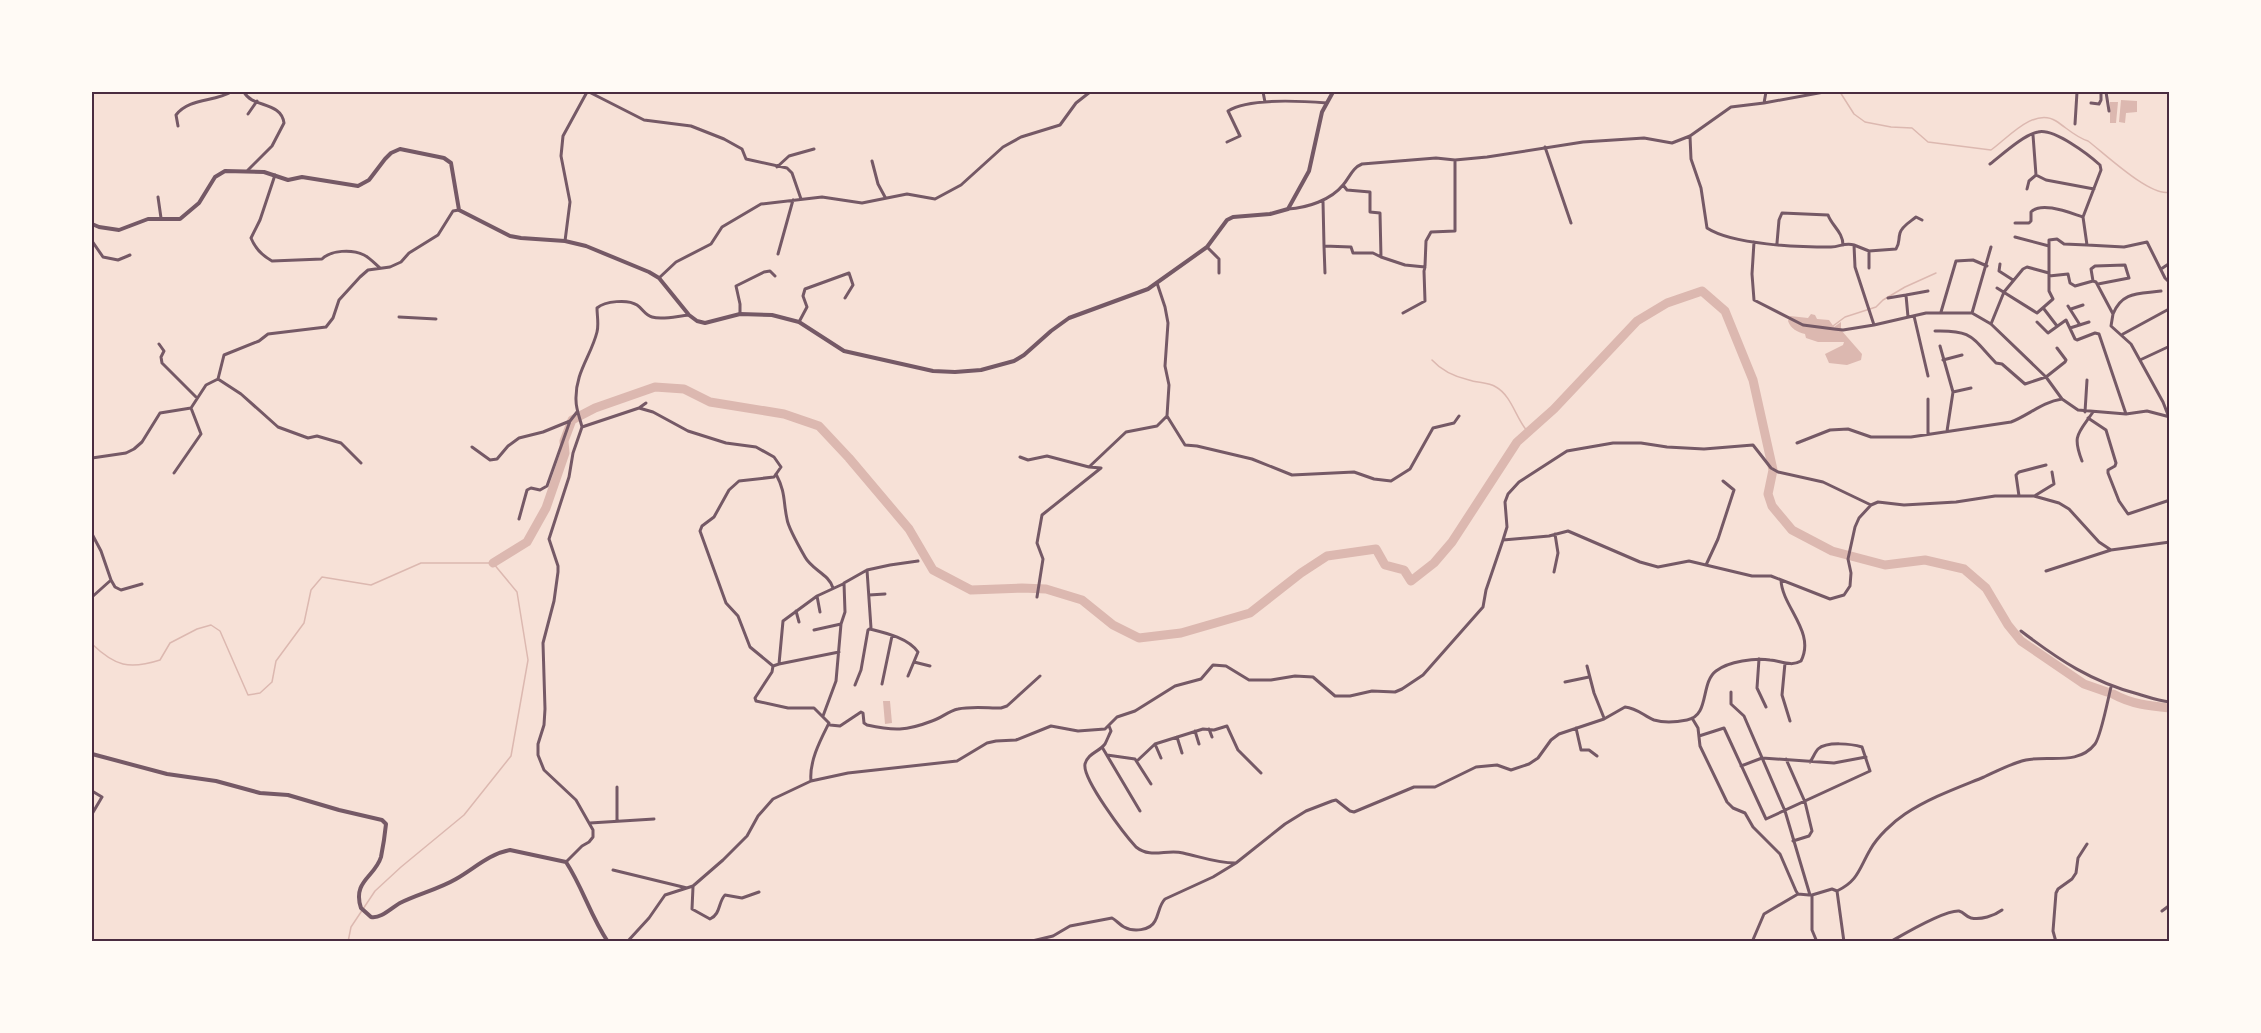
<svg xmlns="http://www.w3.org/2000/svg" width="2261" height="1033" font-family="'Open Sans',sans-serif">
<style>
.water{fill:#dcb8b0}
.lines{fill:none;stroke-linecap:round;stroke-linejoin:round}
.stream{stroke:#dcb8b0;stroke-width:1.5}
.river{stroke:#dcb8b0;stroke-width:9}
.minor{stroke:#755966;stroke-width:3}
.tertiary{stroke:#755966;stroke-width:4}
.neatline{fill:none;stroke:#4a2c40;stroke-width:2}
</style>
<rect width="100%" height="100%" fill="#f7e1d7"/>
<!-- water -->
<path class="water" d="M2121 100 2137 101V112L2126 113 2125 123 2119 122Z
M2110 102H2118L2116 123H2110Z
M1811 314 1815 315 1817 319 1829 320 1834 327 1841 322V330L1862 354 1861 360 1847 365 1829 363 1825 354 1843 345 1844 342H1818L1806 338 1805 334C1797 332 1791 329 1788 321L1790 316 1808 318Z
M883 701H890L892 723 885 724Z"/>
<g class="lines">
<!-- stream -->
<path class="stream" d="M1840 92 1854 114 1865 122 1891 127 1912 128 1928 142 1991 150C2008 138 2034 107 2056 121 2067 128 2075 137 2088 141 2104 153 2151 198 2170 192
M1833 326 1845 317 1876 307 1883 300 1905 287 1936 273
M1432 360C1441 370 1456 377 1469 380 1477 383 1488 382 1496 387 1512 396 1516 419 1528 432
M92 644C115 666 129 670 160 660L170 643 197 629 211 625 220 631 248 695 260 693 272 682 276 661 304 623 311 590 322 577 371 585 421 563H493L517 592 528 660 511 756 464 815 401 867 375 891 351 927 348 942"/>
<!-- river -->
<path class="river" d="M493 563 527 542 546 508 565 453 564 441 572 420 595 408 655 387 684 389 710 402 784 414 819 426 849 458 909 529 933 570 971 590 1022 588 1046 589 1082 600 1113 625 1139 638 1181 633 1250 613 1301 573 1327 556 1376 549 1385 565 1404 570 1411 581 1434 563 1452 542 1517 442 1554 409 1637 321 1667 303 1702 291 1725 311 1753 380 1773 470 1768 494 1772 506 1792 530 1832 551 1885 565 1925 560 1964 569 1986 588 2008 625 2021 641 2084 684 2107 692
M2113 694C2131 704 2149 706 2170 708"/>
<!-- minor -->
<path class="minor" d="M244 92C252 108 281 101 284 123L272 146 248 170
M589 92 644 120 691 126 724 139 742 149 746 159 787 168 792 173 801 199
M1263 92 1265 102
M2106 92 2109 111
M1764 103 1766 92
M2091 103 2099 104 2101 100V92
M248 114 257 101
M2075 124 2077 92
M178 126 176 115C189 98 214 102 231 92
M2033 135 2036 175 2046 180 2094 189
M1690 136 1691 159 1701 188 1707 228C1733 245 1799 247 1831 247 1840 247 1845 242 1854 245L1855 267 1874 325
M1227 142 1240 136 1228 111C1248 98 1302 101 1327 103
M1545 147 1571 223
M872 161 878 184 885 197
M1990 164C2003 154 2023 135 2038 132 2054 128 2089 155 2100 165L2101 170 2083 217 2087 245 2124 247 2147 242 2165 278 2170 283
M777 167 789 156 814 149
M275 175 260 220 251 238C255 248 263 256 272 261L322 259C331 250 352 249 364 255 370 258 375 264 380 268
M1343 185 1347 190 1370 192V212L1380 213 1381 257 1405 265 1425 267 1424 271 1425 301 1403 313
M2027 189 2029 181 2036 175
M158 197 161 218
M1323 201 1324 246
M1288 209C1307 208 1331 200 1343 185 1350 177 1352 168 1362 164L1436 158 1455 160 1487 157 1583 142 1644 138 1672 143 1690 136 1731 107 1764 103 1824 92
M2015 223H2029L2031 221V212C2042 201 2070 213 2083 217
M2015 237 2049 246
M92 241 103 257 118 260 130 255
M565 241 570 202 561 156 563 136 587 92
M1754 242 1752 274 1754 300 1803 325 1834 329 1843 330 1874 325 1926 313H1972L1991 324 2046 377 2062 399 2078 410 2126 414 2147 411 2170 417
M1777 243 1779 220 1782 213 1828 215C1832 226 1843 232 1843 245
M1854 245 1869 251 1896 249C1900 243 1898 240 1900 233 1902 226 1910 222 1916 217L1922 220
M1207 247 1219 259V273
M1869 251V268
M778 254 793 200
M2000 264 1999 271 2013 280
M1425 266 1426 241 1431 232 1455 231V160
M2161 269 2170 263
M1325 273 1324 246 1351 247 1353 253H1373L1381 257
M2049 276 2068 274 2070 283 2075 286 2093 281 2096 282 2113 314 2111 326 2131 344 2163 402 2170 420
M659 278 676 262 711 244 722 227 761 204 822 197 862 203 907 194 935 199 961 185 1003 147 1021 137 1060 125 1076 103 1090 92
M2093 281 2091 269 2095 266 2125 265 2129 278 2098 284
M1997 288 2037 313 2053 299 2049 291V240L2057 239 2064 244 2087 245
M1888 298 1906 295
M2068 306 2080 325
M2044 309 2057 326
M2071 309 2083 305
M1941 312 1956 261 1973 260 1987 266
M1972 313 1991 247
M740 314V304L736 286 764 272 770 271 775 276
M2113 314C2122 291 2139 294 2161 291
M1914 316 1928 376
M399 317 436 319
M1908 317 1906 295 1928 291
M799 322 807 307 803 296 805 289 849 273 853 285 845 298
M2037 322 2048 333 2066 320 2075 339 2077 340 2095 333 2099 334 2126 414
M1991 324 2004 292 2023 269 2027 267 2049 273
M2070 328 2089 322
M1935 331C1973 330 1971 337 1996 363L2002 364 2025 384 2046 377 2065 362 2066 360 2057 348
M2123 334 2169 309
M159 344 164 351 161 357 162 363 197 398
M1940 346 1953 392 1947 431
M1943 360 1962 355
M2140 360 2170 346
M218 379 241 394 278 427 308 438 317 436 341 443 361 463
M1953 392 1971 388
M639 408 653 412 688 431 726 443 756 447 774 457 781 467 774 477 739 481 729 490 714 517 702 526 700 531 726 603 738 616 750 647 773 666 772 672 755 698 756 701 788 708H814L829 723C821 739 809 761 811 781
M2085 412 2087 380
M1167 416 1185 445 1197 446 1252 459 1292 475 1354 472 1374 479 1391 481 1410 469 1433 428 1454 423 1459 416
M2088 418 2106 430 2116 463 2115 466 2108 470V473L2119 501 2128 514 2170 500
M582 427 639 408 646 403
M1928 434V399
M1797 443 1830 430 1848 429 1871 437H1911L2011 422C2029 415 2042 402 2062 399
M472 447 490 460 497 459 508 446 519 438 543 432 570 421
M1020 457 1028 460 1047 456 1089 467
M92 458 126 453 134 449 142 442 160 413 191 408 206 385 218 379 224 355 259 341 268 334 326 327 333 318 339 300 360 277 368 270 390 267 401 262 409 253 438 235 453 211 459 210
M2082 461C2072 435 2078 434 2093 412
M174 473 201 434 191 408
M776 474C786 493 783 501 787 519 788 527 801 550 805 557 812 570 829 574 833 588
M2036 495 2054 484 2052 472
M2019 496 2016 475 2019 472 2046 465
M519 519 527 490 531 488 540 490 547 486 570 421 577 412
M92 534 101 551 111 580 92 597
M1503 540 1507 527 1505 502 1508 494 1519 482 1567 451 1613 443H1641L1667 447 1704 449 1753 445 1771 468 1778 472 1823 482 1871 505
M1706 565 1718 539 1734 490 1723 481
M867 570 890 565 918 561
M2046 571 2111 550
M1554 572 1558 553 1555 534
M111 580 115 587 121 590 142 584
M869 595 885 594
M817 596 820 612
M1037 597 1043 559 1037 543 1042 515 1101 468 1089 467 1126 432 1157 426 1167 416 1169 385 1165 366 1168 323 1165 307 1157 283
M796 611 799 622
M870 629C886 633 908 638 918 652L908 676
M814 630 841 624
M2021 631C2059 660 2092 682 2138 694 2148 697 2159 701 2170 702
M1759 659 1757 688 1766 707
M914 662 930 666
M1785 663 1782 695 1790 721
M779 664 839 652
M773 666 779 664 783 621 817 596 843 584
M1587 666 1594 693 1604 718
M1565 682 1589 677
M882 684 892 636
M1731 692V704L1744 716 1785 811 1810 895H1812V930L1817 942
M823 716 836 681 841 624 845 612 844 583 867 570 871 628 868 630 861 670 855 685
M1692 718 1698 728 1700 746 1727 802 1733 808 1745 813 1753 827 1780 854 1796 891 1798 894 1809 895
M830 725 840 726 861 712 863 713 864 723 867 725C894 731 906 731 932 721 942 718 948 711 958 709 971 706 987 708 1001 708L1007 706 1040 676
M1109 726 1111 731C1109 735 1107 740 1105 744 1099 752 1088 753 1085 764 1082 779 1125 835 1136 847 1151 859 1166 849 1183 853 1201 857 1217 863 1235 863
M1576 728 1581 750H1589L1597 756
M1209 729 1212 737
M1195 731 1199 744
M1699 736 1724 728 1766 819 1870 771 1862 747C1852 744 1827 741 1818 749 1815 752 1813 758 1810 762
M1177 737 1182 753
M1155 744 1203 729 1214 730 1227 726 1238 750 1261 773
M1102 747 1140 811
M1107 755 1135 759 1151 784
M1786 759 1805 802 1812 831 1809 836 1793 841
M1137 761 1155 744 1161 758
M1741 766 1762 758 1834 763 1866 757
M617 787V821
M92 791 102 797 92 814
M590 823 654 819
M566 862 582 846 589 842 593 837V830L576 800 544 770 538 755V744L544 725 545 709 543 643 554 601 558 572V566L549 539 569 477 573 453 582 427C580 418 576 410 576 400 575 373 591 356 597 332 599 324 597 316 597 308 605 301 628 299 637 305 643 309 645 315 652 317 663 320 677 316 689 315
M613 870 687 888
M693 887 692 909 710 919C721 914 718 902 725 895L742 898 759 892
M1837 891 1844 942
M1812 895 1832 889 1837 891C1858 881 1859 869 1870 850 1877 837 1893 822 1905 814 1929 798 1957 788 1984 777 1997 771 2012 763 2026 760 2049 755 2078 766 2095 744 2101 736 2108 699 2111 687
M2162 911 2170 905
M627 942 649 918 665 895 693 886 723 860 747 836 758 816 773 799 811 781 848 773 957 761 987 743 996 741 1016 740 1051 726 1078 731 1105 729 1117 717 1135 711 1175 686 1201 679 1213 665 1226 666 1249 680H1271L1295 676 1313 677 1335 696H1350L1372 691 1395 692 1402 689 1423 675 1483 607 1486 590 1503 540 1549 536 1568 531 1640 562 1658 567 1689 561 1752 576H1771L1830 599 1844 595 1850 586 1851 573 1848 559 1855 527 1859 518 1871 505 1878 502 1904 505 1956 502 1995 496H2034L2059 503 2069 509 2099 542 2111 550 2170 542
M1028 942 1053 936 1070 926 1112 918C1116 920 1120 925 1124 927 1133 932 1150 931 1155 921 1159 914 1159 905 1165 899L1213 877 1236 863 1285 824 1306 811 1332 801 1336 800 1350 811 1354 812 1414 787H1435L1476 767 1497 765 1511 770 1529 764 1538 758 1551 740 1559 734 1604 719 1625 707C1637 708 1644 716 1654 720 1664 723 1677 722 1687 720 1710 716 1700 683 1716 671 1729 661 1755 658 1770 660 1781 661 1791 667 1801 661 1816 632 1782 607 1781 580
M1752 942 1764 914 1798 894
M1890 942C1904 934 1944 910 1959 911 1964 912 1966 917 1971 918 1981 920 1994 916 2002 910
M2056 942 2053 931 2056 893 2058 889 2072 879 2076 873 2078 858 2087 844"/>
<!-- tertiary -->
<path class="tertiary" d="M92 224 99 227 119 230 148 219H180L199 203 215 177 225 171 264 172 288 180 302 177 358 186 369 180 385 159 391 153 400 149 444 158 451 163 459 210 510 236 521 238 565 241 586 246 649 272 659 278 689 315 697 321 705 323 740 314 772 315 799 322 844 351 933 371 955 372 981 370 1014 361 1024 355 1051 331 1069 318 1148 289 1207 247 1227 220 1233 217 1270 214 1288 209 1309 171 1322 112 1333 92
M92 754 167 774 216 781 260 793 288 795 339 810 382 820 386 824C385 834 383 847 381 857 375 877 352 881 361 908L371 917C381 919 391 908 400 903 418 894 439 889 456 879 475 868 489 854 510 850L566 862C583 888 590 915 608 942"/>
</g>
<!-- border -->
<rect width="2261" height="1033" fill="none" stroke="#fffaf5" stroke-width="186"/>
<rect x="93" y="93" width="2075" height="847" class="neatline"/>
</svg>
